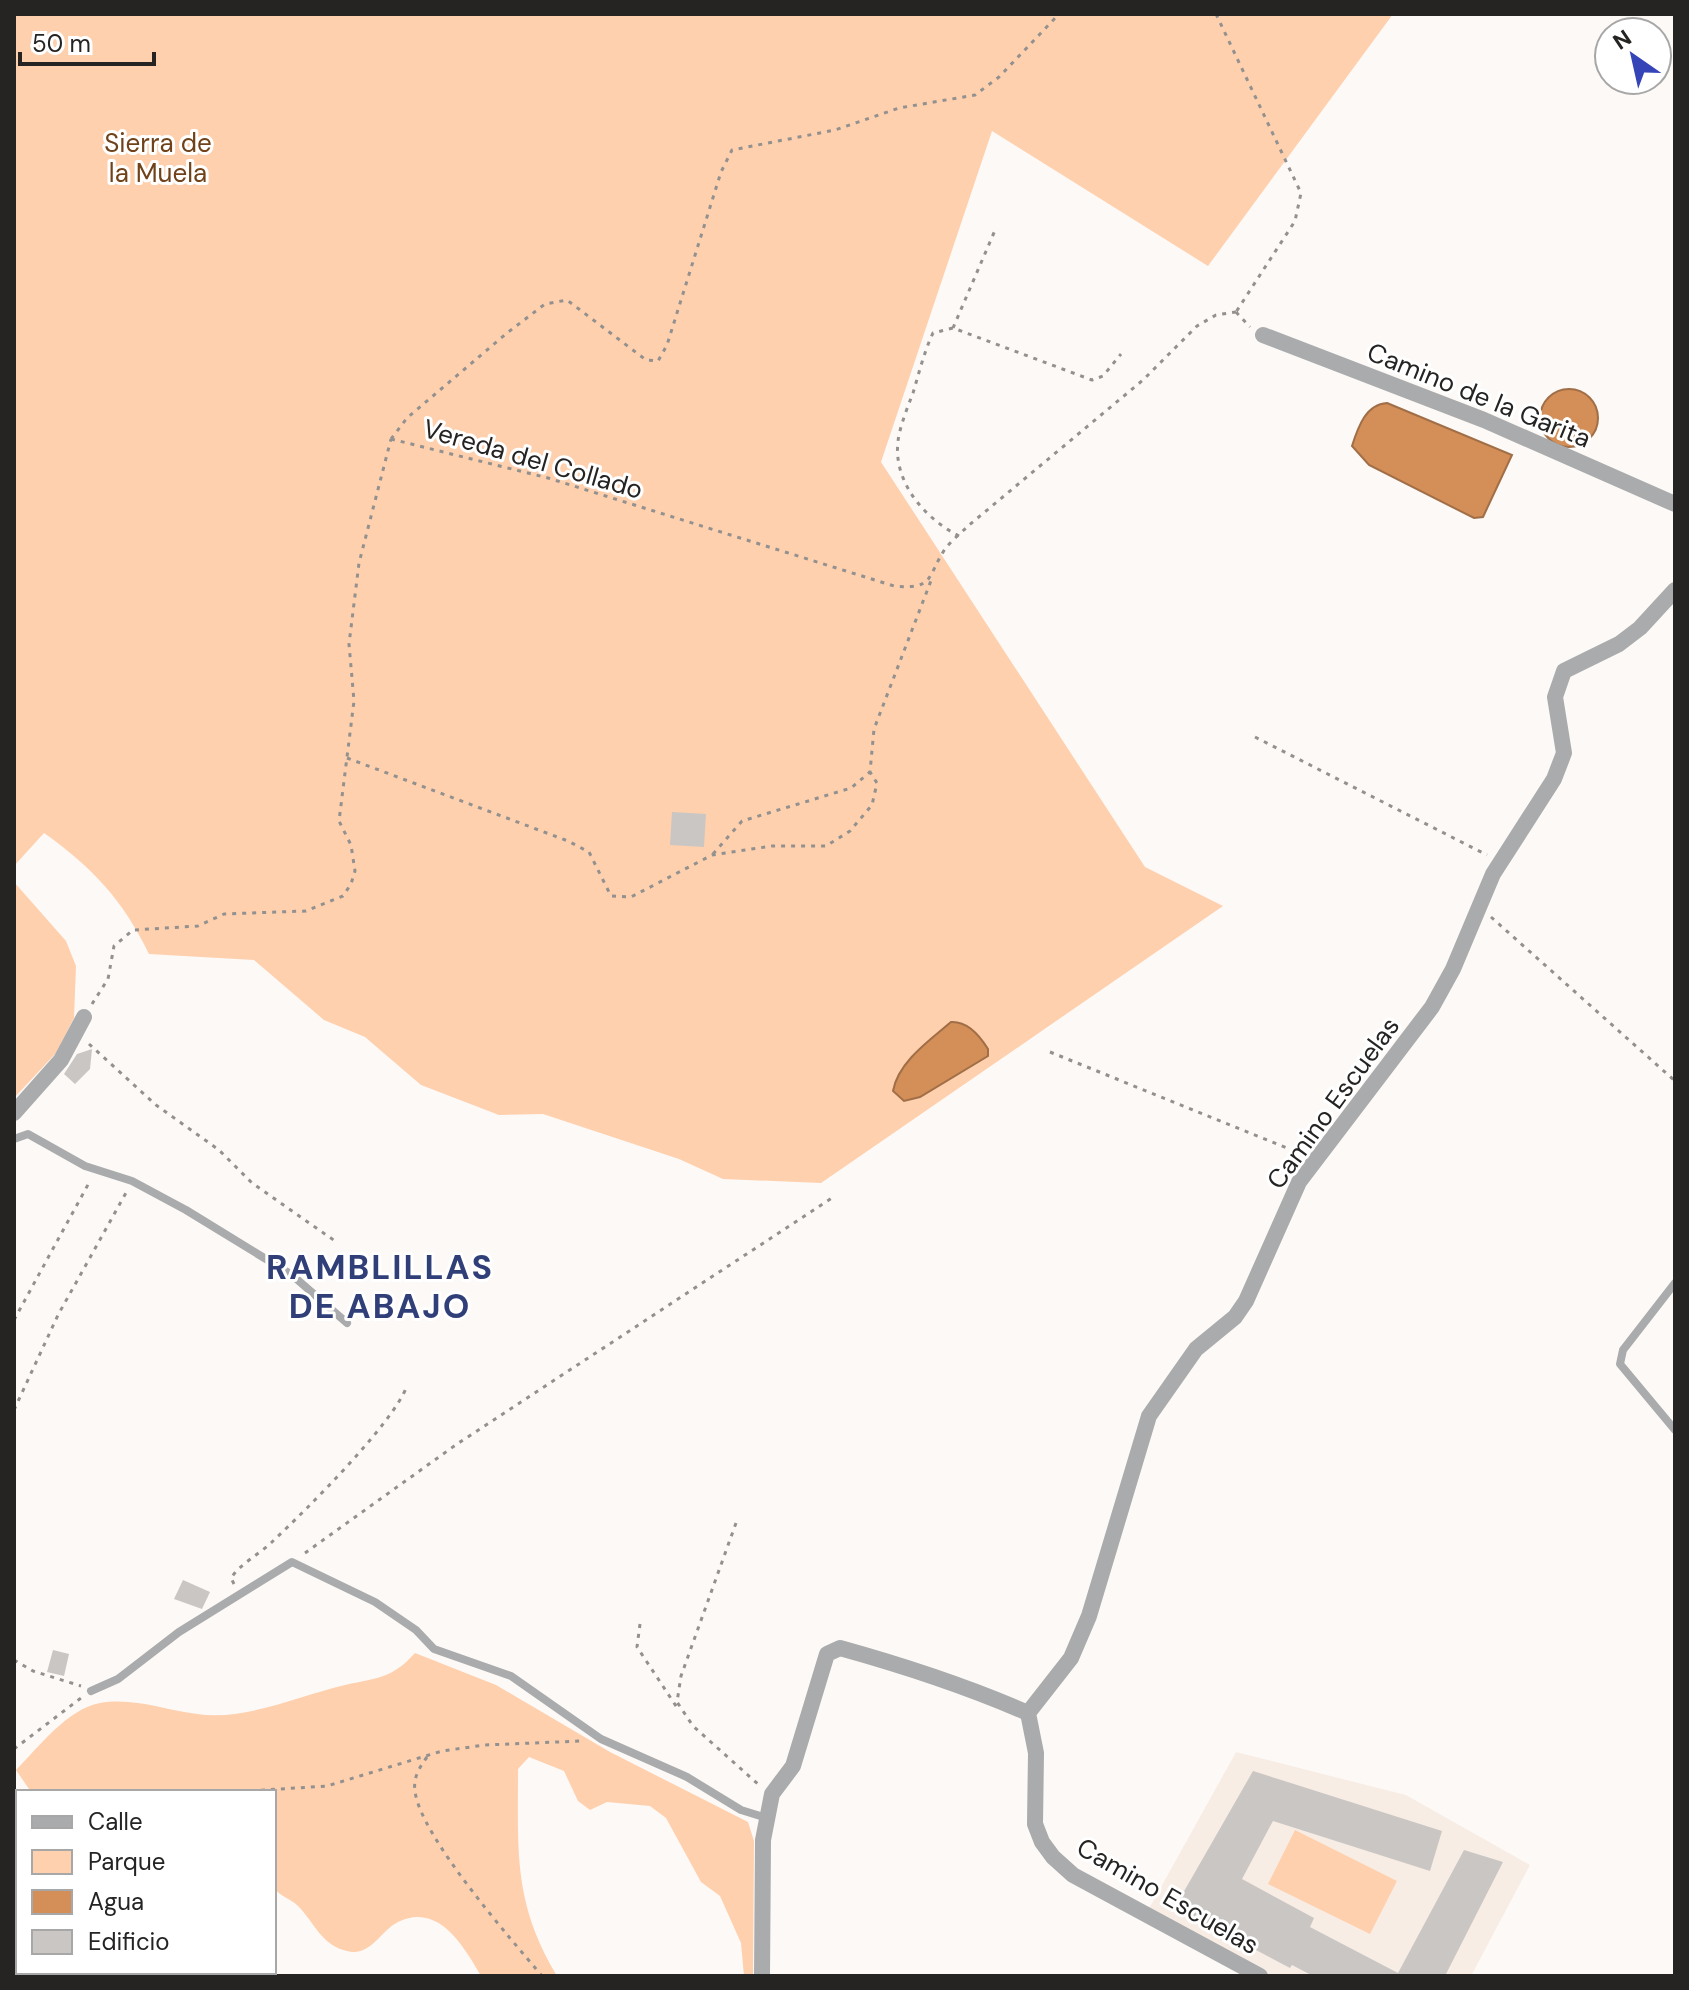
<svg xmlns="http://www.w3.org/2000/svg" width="1689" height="1990" font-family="'DM Sans',sans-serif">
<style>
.built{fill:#f8ede5}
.green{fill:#fed0ae}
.water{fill:#d48e57;stroke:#a06e47;stroke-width:2}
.building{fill:#cac6c3}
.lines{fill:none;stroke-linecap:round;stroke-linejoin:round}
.path{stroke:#93918f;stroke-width:3;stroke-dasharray:4 6;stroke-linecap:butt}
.lane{stroke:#aaabac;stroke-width:8}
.street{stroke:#aaabac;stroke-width:16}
.labels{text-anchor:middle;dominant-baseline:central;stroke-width:6;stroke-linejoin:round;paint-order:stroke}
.park-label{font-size:26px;fill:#704219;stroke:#fff}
.street-label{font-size:26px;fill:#252423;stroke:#fff}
.district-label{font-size:34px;font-weight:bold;letter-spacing:2px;fill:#313f79;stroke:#fff}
</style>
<rect width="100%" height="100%" fill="#fdf9f6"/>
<!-- built -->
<path class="built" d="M1236 1752 1406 1795 1530 1865 1471 1976H1260L1146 1914Z"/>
<!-- green -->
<path class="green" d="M14 14H1393L1208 266 992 131 881 462 1145 867 1223 906 821 1183 723 1179 679 1159 543 1114 499 1115 421 1085 365 1037 324 1020 254 960 149 954C123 900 92 867 44 833L14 866Z
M14 882 66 941 76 966 74 1018 56 1053 14 1098Z
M415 1653 496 1685 610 1752 748 1822 754 1841 753 1976H744L741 1943 720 1896 701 1882 666 1818 650 1806 607 1802 590 1810 578 1801 564 1771 529 1757 518 1769C518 1851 513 1903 557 1976H481C464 1947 439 1902 398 1922 380 1931 371 1957 347 1951 322 1946 314 1922 298 1906 291 1899 281 1897 274 1888V1792H31L16 1770C38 1748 67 1709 100 1703 133 1697 165 1710 197 1714 246 1721 298 1696 345 1685 362 1681 383 1679 397 1669 404 1665 410 1658 415 1653Z
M1295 1830 1397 1881 1370 1934 1268 1884Z
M14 1919 18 1920V1972H132L136 1976H14Z"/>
<!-- water -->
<path class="water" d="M1540 418a29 29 0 1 1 58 0a29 29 0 1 1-58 0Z
M1387 403 1512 455 1483 517 1474 518 1369 465 1352 446C1358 427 1366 404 1387 403Z
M951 1022C967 1021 980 1036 988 1049V1056L920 1097 904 1101 893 1091C898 1062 930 1040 951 1022Z"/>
<!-- building -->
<path class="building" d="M672 812 706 814 704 847 670 845Z
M92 1049 90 1069 75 1084 64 1074 77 1054Z
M183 1580 210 1592 202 1609 174 1599Z
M53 1650 69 1654 64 1676 47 1672Z
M1253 1771 1442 1831 1430 1871 1273 1821 1242 1879 1314 1918 1310 1927 1398 1973 1464 1850 1503 1862 1445 1976H1313L1292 1965 1290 1968 1175 1907Z"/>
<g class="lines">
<!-- path -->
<path class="path" d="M1216 14 1301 193 1295 221 1236 312
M1236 312 1250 327
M953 328 996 228
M391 439 548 478 894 586C935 590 927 576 945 549 951 541 961 533 968 526L1143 380 1197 326 1216 315 1236 312
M391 439 407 418 507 333 545 304 567 300 646 360 658 361 667 345 721 172 732 150 835 130 899 108 975 95 999 77 1059 14
M959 536C922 517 890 478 899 435 902 421 908 406 913 393 919 373 924 352 933 333L953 328 1092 380 1103 376 1121 354
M1255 737 1487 855
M347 758 568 841 589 852 611 896 631 897 712 855 772 846H826L850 831 872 805 877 783 870 772
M713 854 742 821 851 788 870 772 874 729 932 578
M1491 917 1675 1081
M92 1004 108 979 114 946 133 930 198 926 224 914 306 911 343 896 351 884 355 871 351 845 339 821 354 701 349 644 359 563 391 439
M89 1044 156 1105 219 1150 252 1183 335 1241
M1050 1052 1302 1154
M14 1320 90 1181
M14 1410 58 1315 127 1191
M736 1523 681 1676 677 1702 693 1726 759 1785
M305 1553 457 1444 835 1196
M234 1584 231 1578C241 1563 260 1554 273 1541 306 1510 392 1425 407 1386
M640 1624 637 1647 678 1709
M14 1660 33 1671 81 1686
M14 1749 81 1698
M427 1757C419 1768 413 1778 415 1791 420 1836 511 1939 542 1976
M231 1792 327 1786 442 1751 485 1745 581 1741
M14 1933H18"/>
<!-- lane -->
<path class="lane" d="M14 1139 28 1134 85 1166 132 1181 186 1210 292 1275 347 1323
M1675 1283 1623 1350 1620 1364 1675 1430
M91 1691 118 1679 179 1632 292 1562 375 1602 416 1630 434 1649 511 1676 601 1739 687 1777 741 1810 767 1818"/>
<!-- street -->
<path class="street" d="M1263 335 1484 420 1675 504
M14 1113 61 1060 84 1017
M1028 1713 1071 1658 1089 1616 1149 1416 1196 1349 1235 1317 1246 1301 1299 1182 1432 1007 1453 969 1493 874 1554 779 1564 753 1555 697 1564 671 1619 644 1640 628 1675 590
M1028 1713 1036 1753 1035 1824 1042 1842 1053 1857 1073 1875 1260 1976
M762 1976 763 1840 772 1794 793 1766 827 1654 840 1648C905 1666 966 1686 1028 1713"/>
</g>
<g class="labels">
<!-- park labels -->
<g class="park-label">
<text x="158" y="143">Sierra de<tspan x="158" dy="30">la Muela</tspan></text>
</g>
<!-- street labels -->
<g class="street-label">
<text transform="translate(1479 395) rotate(22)">Camino de la Garita</text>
<text transform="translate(533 459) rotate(16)">Vereda del Collado</text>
<text transform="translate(1333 1103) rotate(-54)">Camino Escuelas</text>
<text transform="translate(1168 1896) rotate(30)">Camino Escuelas</text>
</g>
<!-- district labels -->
<g class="district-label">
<text x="380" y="1267">RAMBLILLAS<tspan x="380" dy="39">DE ABAJO</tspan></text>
</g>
</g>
<!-- border -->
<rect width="1689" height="1990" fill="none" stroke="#252423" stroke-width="32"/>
<!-- legend -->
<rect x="16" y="1790" width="260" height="184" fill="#ffffff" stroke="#a8a7a7" stroke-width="2"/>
<rect x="32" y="1816" width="40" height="12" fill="#aaabac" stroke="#a8a7a7" stroke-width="2"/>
<text x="88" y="1830" font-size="24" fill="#252423">Calle</text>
<rect x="32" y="1850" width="40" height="24" fill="#fed0ae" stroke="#a8a7a7" stroke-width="2"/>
<text x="88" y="1870" font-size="24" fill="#252423">Parque</text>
<rect x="32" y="1890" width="40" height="24" fill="#d48e57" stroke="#a8a7a7" stroke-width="2"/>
<text x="88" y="1910" font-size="24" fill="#252423">Agua</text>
<rect x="32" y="1930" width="40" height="24" fill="#cac6c3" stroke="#a8a7a7" stroke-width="2"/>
<text x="88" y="1950" font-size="24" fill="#252423">Edificio</text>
<!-- north arrow -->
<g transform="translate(1633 56) rotate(326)"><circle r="38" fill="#ffffff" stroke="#a8a7a7" stroke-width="2"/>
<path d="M0-6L14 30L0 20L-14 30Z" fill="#3545b7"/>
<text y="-12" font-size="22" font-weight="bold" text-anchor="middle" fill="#252423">N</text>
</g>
<!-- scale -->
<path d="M20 52v12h134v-12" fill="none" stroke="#252423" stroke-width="4"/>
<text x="32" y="52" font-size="24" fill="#252423" stroke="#ffffff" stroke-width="6" paint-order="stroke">50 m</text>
</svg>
